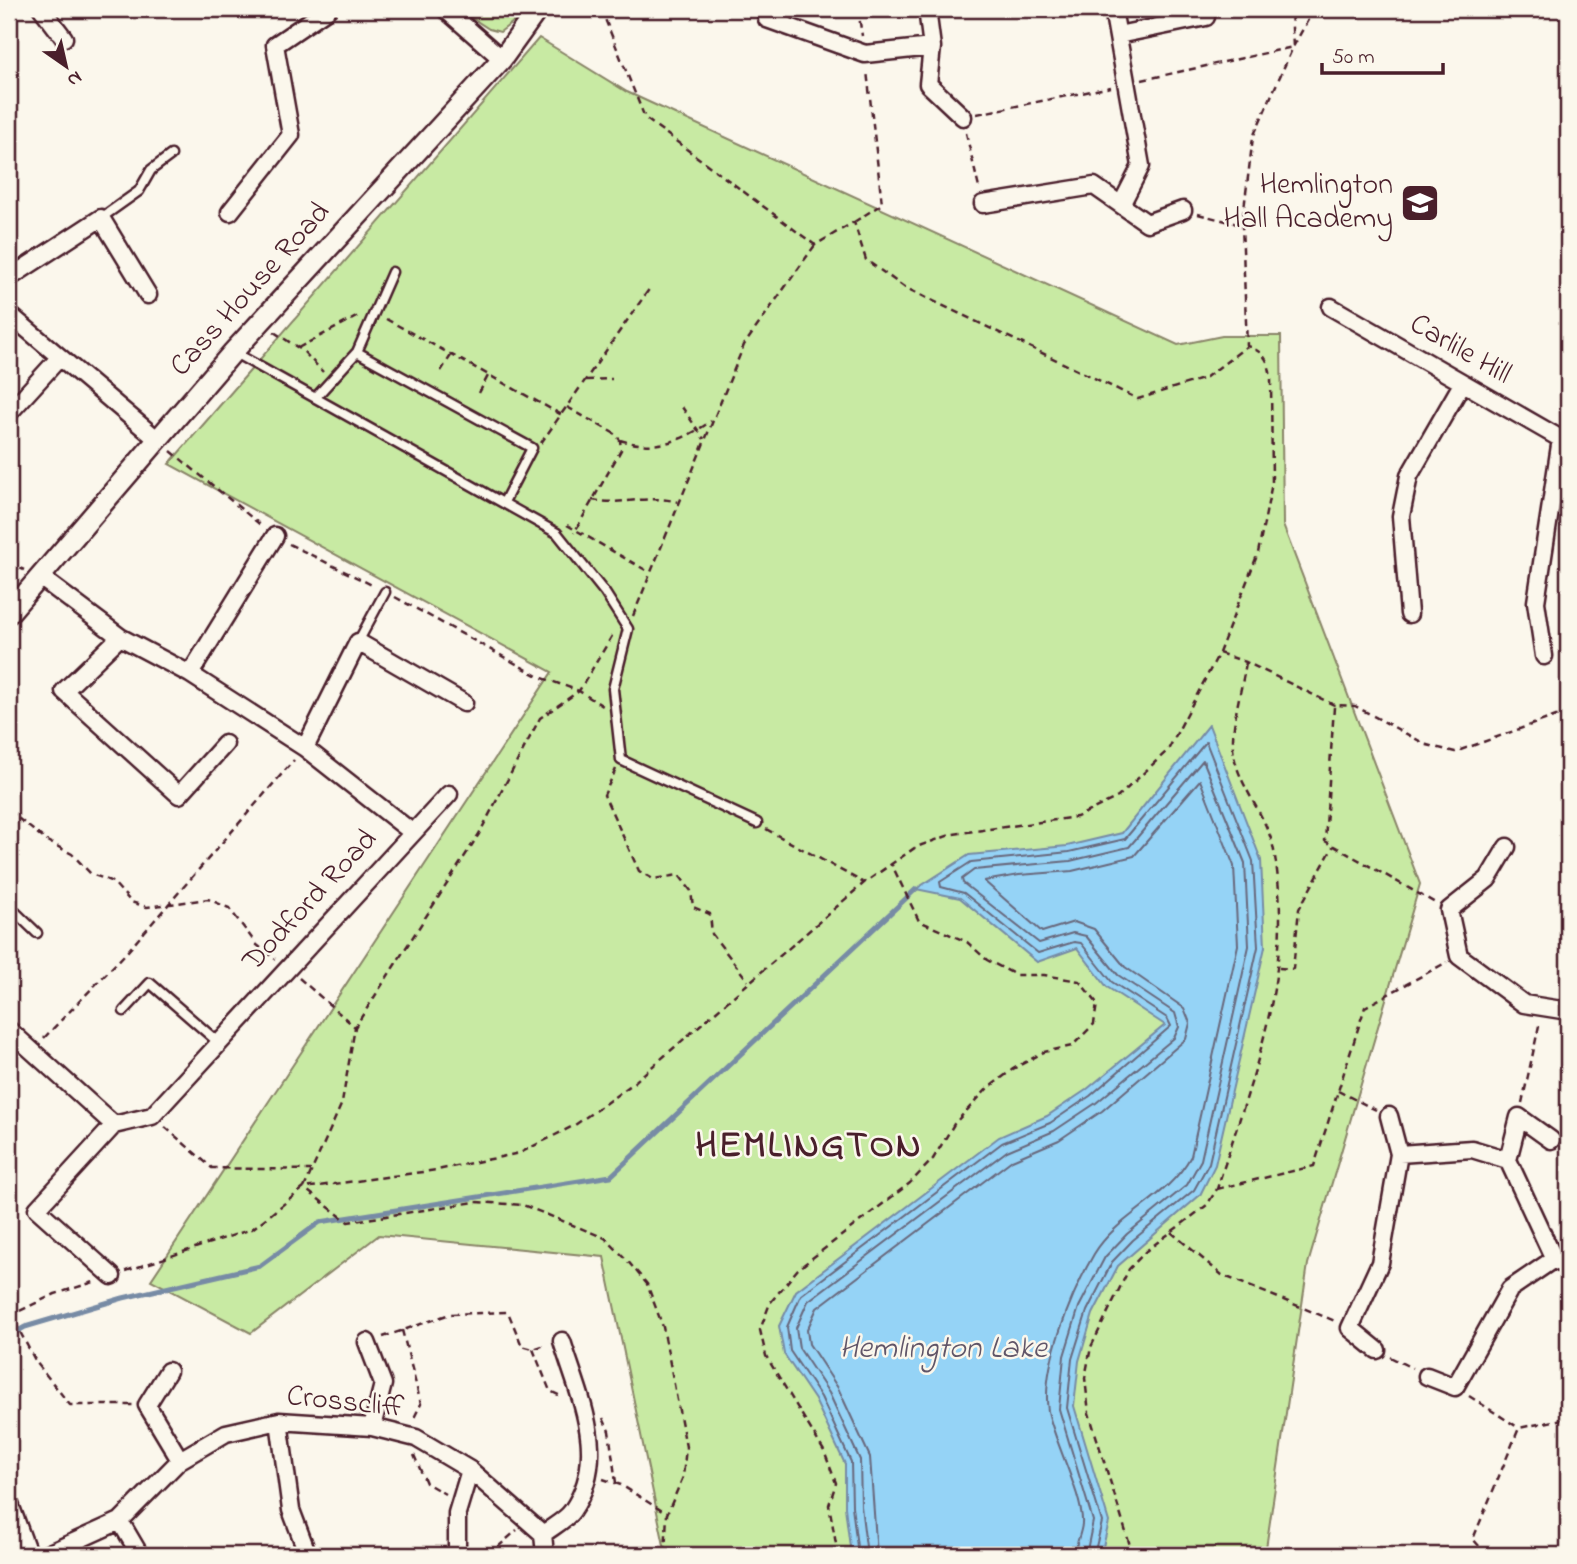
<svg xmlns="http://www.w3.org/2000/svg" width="1577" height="1564" font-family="'Indie Flower',sans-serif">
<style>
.green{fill:#c8eaa3;stroke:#898467;stroke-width:2}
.water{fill:#95d3f6;stroke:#778ba5;stroke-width:2}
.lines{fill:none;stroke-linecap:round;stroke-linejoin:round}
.shore{stroke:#68677c;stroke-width:2}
.stream{stroke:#778ba5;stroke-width:5}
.service-casing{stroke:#4a1f2b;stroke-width:13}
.minor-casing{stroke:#4a1f2b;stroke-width:21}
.tertiary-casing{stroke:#4a1f2b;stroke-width:24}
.path{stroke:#4a1f2b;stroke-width:2.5;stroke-dasharray:7 5;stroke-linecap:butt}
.service{stroke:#fbf7ec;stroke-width:8}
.minor{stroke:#fbf7ec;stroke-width:16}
.tertiary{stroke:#fbf7ec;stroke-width:19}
.labels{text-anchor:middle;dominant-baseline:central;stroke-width:5;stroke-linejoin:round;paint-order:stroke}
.poi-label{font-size:30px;fill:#4a1f2b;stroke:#fbf7ec;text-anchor:end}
.street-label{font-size:30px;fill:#4a1f2b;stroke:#fbf7ec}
.water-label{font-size:32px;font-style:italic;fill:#605568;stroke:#fbf7ec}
.district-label{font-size:37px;font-weight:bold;letter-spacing:2px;fill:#4a1f2b;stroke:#fbf7ec}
</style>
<rect width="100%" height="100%" fill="#fbf7ec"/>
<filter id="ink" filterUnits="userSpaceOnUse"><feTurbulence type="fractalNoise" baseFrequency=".0143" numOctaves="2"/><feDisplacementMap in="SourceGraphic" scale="14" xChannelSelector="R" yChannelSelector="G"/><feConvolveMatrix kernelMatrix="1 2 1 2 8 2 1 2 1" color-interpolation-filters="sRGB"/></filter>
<g filter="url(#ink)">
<!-- green -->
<path class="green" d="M481 9H519L513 22 500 32 489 29 469 16Z
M539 38 627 92 1178 345 1222 336H1281L1283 525 1420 884 1308 1264 1265 1555H666L604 1257 379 1235 251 1333 151 1280 552 672 169 464Z"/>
<!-- water -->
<path class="water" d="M1209 725 1261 860 1265 947 1215 1165 1200 1195 1118 1266 1093 1314 1079 1361 1074 1406 1109 1522 1101 1555H851L845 1507V1464L815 1400 784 1354 779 1326 796 1291 999 1137 1047 1116 1086 1090 1165 1025 1107 987 1077 948 1037 962 960 898 916 889 969 855 1067 846 1122 833Z"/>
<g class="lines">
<!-- shore -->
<path class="shore" d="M858 1555 852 1506 851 1462 821 1397 790 1351 787 1327 801 1295 1002 1143 1050 1123 1090 1096 1171 1026 1167 1018 1112 982 1081 943 1074 942 1038 953 964 893 941 887 940 882 971 862 1069 852 1125 839 1206 742 1253 861 1258 947 1209 1163 1194 1190 1133 1240 1112 1262 1087 1311 1072 1359 1067 1408 1102 1522 1094 1555
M867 1555 861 1506 860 1460 829 1393 799 1348 796 1328 808 1301 1007 1151 1054 1131 1096 1103 1174 1038 1179 1027 1175 1013 1118 975 1086 936 1073 933 1039 943 963 883 962 879 974 870 1070 861 1129 847 1203 760 1245 863 1249 946 1201 1160 1187 1185 1127 1234 1105 1257 1079 1307 1064 1356 1059 1409 1093 1521 1086 1555
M877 1555 870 1457 838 1388 809 1344 807 1330 817 1308 1012 1160 1059 1140 1102 1111 1186 1039 1190 1023 1184 1008 1125 967 1094 929 1074 922 1042 932 984 881 1019 875 1072 871 1134 856 1200 780 1234 866 1238 945 1191 1156C1167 1200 1117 1215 1094 1254 1072 1292 1041 1367 1048 1411 1054 1441 1084 1498 1082 1524 1081 1535 1075 1544 1075 1555"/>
<!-- stream -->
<path class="stream" d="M9 1336 25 1327 123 1298 260 1266 320 1222 611 1176 916 889"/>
<!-- service casing -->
<g class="service-casing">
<path id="service" d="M101 218 139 191 151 170 171 155
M233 352 557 533 605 593 628 629 613 689 621 760 757 823
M357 352 532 448 504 502
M316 397 357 352 392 272
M358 642 385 592
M9 906 37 933
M124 1011 150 983 219 1043"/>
</g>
<!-- minor casing -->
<g class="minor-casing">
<path id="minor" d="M42 9 64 38
M445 9 502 59
M766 9 767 19 865 54 932 47
M927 9 932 47 928 84 963 117
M1113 9 1141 166 1122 203
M1118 35 1206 17 1205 9
M983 204 1094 186 1147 223 1183 210
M230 212 291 135 275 45 328 9
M9 278 101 218 148 295
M1331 307 1561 439 1568 438
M9 314 158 440
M9 413 60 357
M1409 614 1401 516 1409 476 1462 384
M120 637 64 691 179 795 225 744
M1544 656 1536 602 1561 439
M190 674 275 536
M305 748 358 642 464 703
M413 833 449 794
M1507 847 1488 879 1449 910 1459 956 1524 1004 1568 1011
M9 1030 114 1125 152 1116 413 833 305 748 190 674 120 637 40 577
M1399 1154 1472 1149 1508 1160 1554 1259 1568 1268
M1508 1160 1519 1117 1551 1140
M112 1276 37 1209 114 1125
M367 1342 383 1384 372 1427
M1377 1350 1350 1328 1380 1263 1399 1154 1389 1116
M168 1371 147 1405 180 1460
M1427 1376 1455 1387 1510 1289 1554 1259
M279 1421 291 1510 308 1555
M120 1521 140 1555
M543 1534C552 1527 566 1520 572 1511 610 1456 579 1397 562 1341
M45 1555 120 1521 180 1460 226 1433 279 1421 372 1427 416 1438 470 1470 543 1534 545 1555
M457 1555V1513L470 1470"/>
</g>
<!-- tertiary casing -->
<g class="tertiary-casing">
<path id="tertiary" d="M9 613 233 352 502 59 538 9
M9 1506 27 1555"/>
</g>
<!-- path -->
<path class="path" d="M601 9 645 118 815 245 854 222 866 260 904 287 1138 399 1205 378 1247 346
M858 9 862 36
M1142 80 1293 47 1291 9
M977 114 1111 87
M966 133 979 188
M1198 214 1242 225
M854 222 882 204 867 71
M386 319 562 415
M274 332 303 351 323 372
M298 348 360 315
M441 371 452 354
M586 380 612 379
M479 393 489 374
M567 407 615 434 620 440 621 450 574 533
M682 407 704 439
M620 440C656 451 681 442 711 421
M541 443 650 288
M171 451 263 527
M592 500C622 506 649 494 678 502
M567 525 649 572
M289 544 374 586
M9 563 24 570
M395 597 540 677 579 691 603 706
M633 616 744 345 815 245
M612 636 579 691 540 718 479 834 355 1027 342 1103 304 1188 348 1222 475 1202 523 1205 605 1238 626 1259 647 1284 663 1327 686 1447 683 1477 667 1514 665 1555
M1219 653 1246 662 1334 705 1355 706 1427 745 1455 752 1556 716H1568
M1334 707 1325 841 1437 904
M616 769 604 795 639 871 653 879 679 875 691 891 693 907 710 914 712 934 748 981
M9 811 47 841 72 854 91 874 113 882 131 902 147 907 208 899 229 908 257 945 275 959
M766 829 864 883
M1279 968 1293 969 1299 909 1334 845
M299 978 355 1027
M44 1038 127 952 294 760
M1338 1091 1376 1110
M1522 1103 1540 1021
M165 1127 212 1168 311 1170
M1217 1189 1314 1166 1365 1007 1447 962
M1171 1232 1222 1275 1335 1321
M126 1271 252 1229 304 1188 437 1170 520 1153 575 1125 631 1085 864 883 916 847 953 834 1077 817 1118 797 1168 750 1219 653 1258 553 1272 483 1271 379C1269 361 1265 352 1247 346L1242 225 1253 137 1293 47 1314 9
M9 1311 36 1362 70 1405H133
M9 1316 55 1294 94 1282
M402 1330 421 1404 413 1420
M383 1337 450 1314 508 1312 522 1346 533 1349 545 1345
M533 1349 550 1391 563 1397
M1390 1357 1412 1368
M1469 1396 1519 1428
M603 1418 609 1431 616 1483
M414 1455 426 1483 445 1494
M603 1479 621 1485 667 1514
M489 1555 517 1530
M838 1555 829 1505 836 1483 824 1451 766 1356 760 1330 770 1303 798 1269 910 1183 933 1159 954 1124 987 1089 1013 1069 1044 1052 1072 1046 1094 1024 1097 1003 1079 981 1044 975H1016L987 960 967 942 919 921 891 863
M1133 1555 1089 1413 1085 1378 1091 1347 1129 1269 1146 1251 1207 1205 1217 1189C1253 1074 1296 974 1274 851 1268 815 1235 784 1233 747 1232 720 1242 689 1246 662
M1487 1555 1473 1539 1519 1428 1568 1418"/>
<!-- service -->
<use href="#service" class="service"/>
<!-- minor -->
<use href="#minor" class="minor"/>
<!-- tertiary -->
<use href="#tertiary" class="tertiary"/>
</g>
</g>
<!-- icons -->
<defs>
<g id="school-square" transform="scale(2.0125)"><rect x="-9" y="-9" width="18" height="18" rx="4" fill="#4a1f2b" stroke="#fbf7ec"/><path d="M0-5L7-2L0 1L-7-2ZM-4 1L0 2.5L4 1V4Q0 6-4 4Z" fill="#fff"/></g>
</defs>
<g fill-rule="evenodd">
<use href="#school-square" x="1420" y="203"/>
</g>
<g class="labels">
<!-- poi labels -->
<g class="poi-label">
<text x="1393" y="186">Hemlington<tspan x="1393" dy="34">Hall Academy</tspan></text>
</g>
<!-- street labels -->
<g class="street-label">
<text transform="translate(251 290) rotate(-48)">Cass House Road</text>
<text transform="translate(1460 350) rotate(30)">Carlile Hill</text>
<text transform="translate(311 901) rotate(-47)">Dodford Road</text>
<text transform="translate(345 1403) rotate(6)">Crosscliff</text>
</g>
<!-- water labels -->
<g class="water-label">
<text x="943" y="1349">Hemlington Lake</text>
</g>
<!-- district labels -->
<g class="district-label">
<text x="809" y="1147">HEMLINGTON</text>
</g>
</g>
<!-- margin -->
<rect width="1577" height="1564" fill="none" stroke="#fbf7ec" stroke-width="35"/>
<rect x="18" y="18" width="1542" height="1529" fill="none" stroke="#4a1f2b" stroke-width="2.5" filter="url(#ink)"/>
<!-- north arrow -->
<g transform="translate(66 66) rotate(146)" stroke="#fbf7ec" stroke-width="5" paint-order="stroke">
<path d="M0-5L12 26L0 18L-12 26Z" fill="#4a1f2b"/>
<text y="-10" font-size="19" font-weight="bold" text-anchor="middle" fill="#4a1f2b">N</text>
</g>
<!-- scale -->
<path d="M1322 63v10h121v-10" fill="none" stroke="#4a1f2b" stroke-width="3.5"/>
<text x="1332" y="63" font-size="21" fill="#4a1f2b" stroke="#fbf7ec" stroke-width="5" paint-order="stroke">50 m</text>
</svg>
